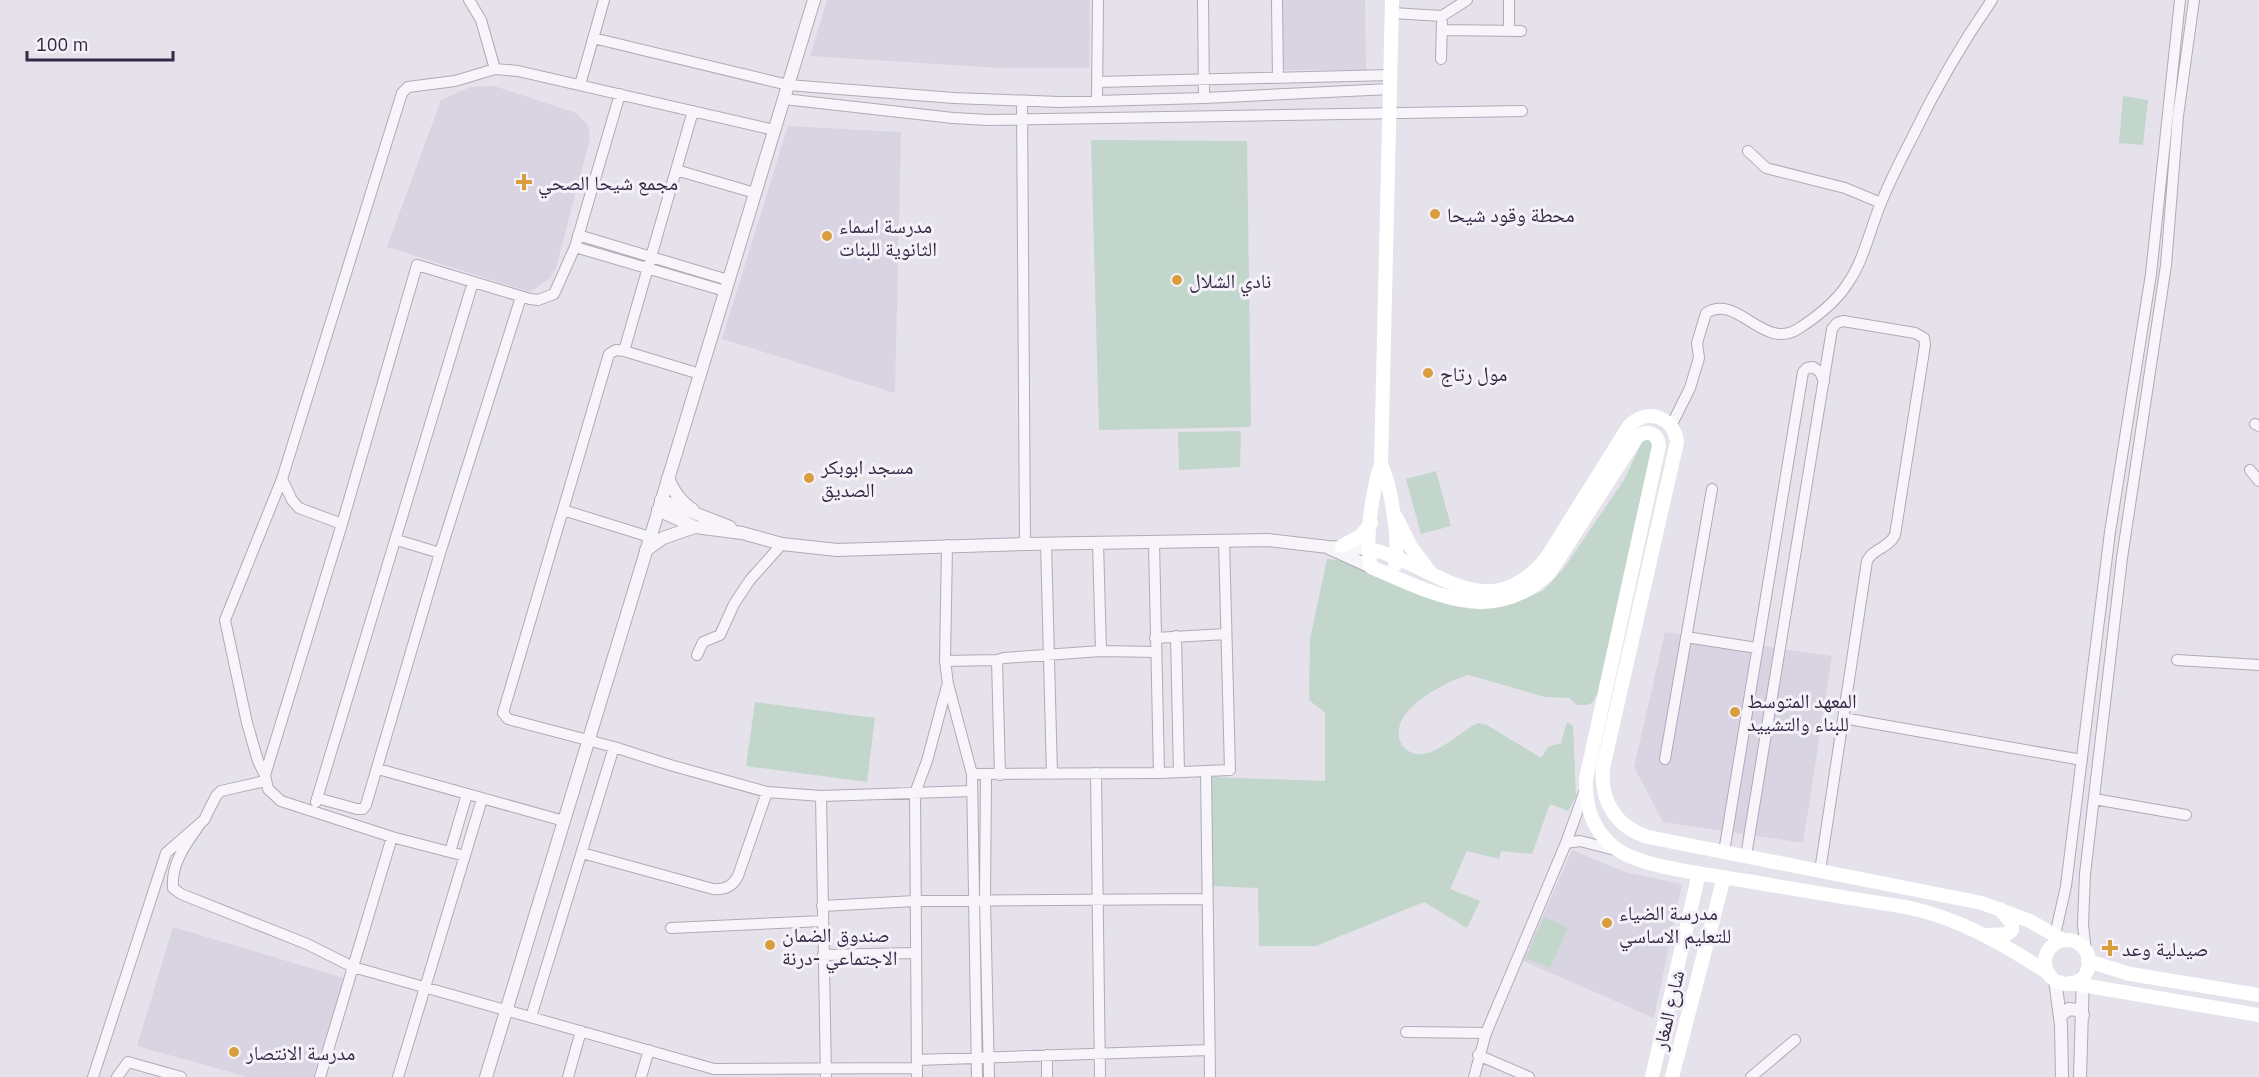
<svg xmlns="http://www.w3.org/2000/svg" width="2259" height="1077" font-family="'IBM Plex Sans','Noto Naskh Arabic',sans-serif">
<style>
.built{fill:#d9d4e1}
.green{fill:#c2d6cc}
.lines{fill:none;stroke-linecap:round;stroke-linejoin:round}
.minor-casing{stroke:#b0aab9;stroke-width:12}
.tertiary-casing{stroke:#b0aab9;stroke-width:14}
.minor{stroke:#f7f5f9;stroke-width:10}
.tertiary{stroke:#f7f5f9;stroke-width:12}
.secondary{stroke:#fff;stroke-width:14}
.poi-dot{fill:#d99d3e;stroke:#f4f2f8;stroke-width:2}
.labels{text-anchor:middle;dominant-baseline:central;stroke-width:6;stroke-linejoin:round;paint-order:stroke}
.poi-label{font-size:20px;fill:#342845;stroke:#f4f2f8;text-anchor:start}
.street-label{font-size:20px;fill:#342845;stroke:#f4f2f8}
</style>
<rect width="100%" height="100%" fill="#e5e2eb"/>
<!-- built -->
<path class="built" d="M827 0H1090L1089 68H1001L810 56Z
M1282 0H1365L1366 70H1282Z
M494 86 576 113 588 125 590 139 556 268 550 278 530 292 387 247 441 100 470 87Z
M788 126 901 132 895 393 722 339Z
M1665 632 1832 656 1803 843 1663 822 1634 767Z
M1572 850 1625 872 1682 884 1654 1018 1523 961Z
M173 927 344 978 313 1077H247L137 1046Z"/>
<!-- green -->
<path class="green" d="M2123 96 2148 100 2143 145 2119 143Z
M1091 140 1247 141 1251 427 1099 430Z
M1241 431 1240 467 1179 470 1178 432Z
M1647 435 1655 445 1598 693 1592 703 1586 705H1577L1569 698 1545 697 1469 675C1449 680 1412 700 1402 720 1391 741 1408 761 1431 752 1447 746 1462 731 1478 723L1487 725 1541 758 1548 747 1561 743 1567 722 1573 726 1576 796 1568 811 1550 804 1532 854 1501 851 1499 859 1467 851 1450 889 1480 901 1467 928 1424 902 1316 946H1259L1258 888 1213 886 1210 777 1325 781V713L1309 700 1310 639 1327 559 1354 562 1399 581 1505 605 1526 598 1544 590 1564 568 1624 480 1644 438Z
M1436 471 1451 526 1421 534 1406 479Z
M755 702 875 718 867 782 746 766Z
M1544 917 1568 928 1550 968 1526 958Z"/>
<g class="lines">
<!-- minor casing -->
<g class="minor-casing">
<path id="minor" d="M469 0 481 20 495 69
M1203 0 1204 98
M1277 0 1278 78
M1392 13 1442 16 1467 0
M1442 30 1521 31
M1509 31V0
M593 38 788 85 954 98 1059 102 1204 98 1390 89
M1441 59 1442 23
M1097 82 1391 75
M580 85 604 0
M784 99 953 118 989 120 1522 111
M1097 100 1098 0
M1022 102 1025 544
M1748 151 1766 168 1845 188 1881 203
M676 170 755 193
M578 235 728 280
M575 247 725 291
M624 351 693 111
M700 374 624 351 616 350 609 354 503 713 508 719 614 747 670 765 767 792 821 796
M2255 424 2259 426
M1671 426 1690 388 1699 358 1697 343 1706 313C1738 293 1763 351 1798 329 1815 318 1837 301 1848 283 1864 260 1870 229 1881 203 1890 181 1901 159 1912 138 1935 90 1962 43 1992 0
M2250 470 2259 481
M282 479 292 500 299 508 342 524
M563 510 650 537
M397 540 440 553
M1154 542 1159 773
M1046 543 1052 774
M1098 543 1101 651
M947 545 945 661 948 684 972 774 977 1077
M1176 636 1179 772
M1686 637 1757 648
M1155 638 1226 634
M697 655 703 642 720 635 734 604 750 580 782 544
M997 660 1000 775
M2177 660 2259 665
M945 661 997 660 1004 658 1101 651 1156 652
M1843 718 2082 760
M1665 759 1712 489
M378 769 564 821
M1206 771 1210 1077
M1096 773 1100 1077
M972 774 1159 773 1230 770 1224 540
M265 775 258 761 247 723 225 620 282 479 402 93 408 87 455 81 495 69 518 71 774 130
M986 775 985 901 989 1077
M317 798 357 809H363L366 805 440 553 521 297
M2094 799 2186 815
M316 802 473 282
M200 824C186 844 171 863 173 888L181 894 307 944 353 967 714 1069 917 1068
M1566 843 1580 841 1615 850
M450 852 467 794
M1724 852 1803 372 1807 368 1813 367 1820 372 1824 382
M582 853 713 889C724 890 733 886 738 876L767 792
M465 856 392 837 281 801 268 789 265 775 342 524 417 265 530 299 538 300 554 294 575 247 620 94
M1746 856 1832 329 1837 323 1843 321 1915 333 1924 338 1925 345 1895 535C1888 549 1873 548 1867 561L1820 871
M822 906 915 901 1207 899
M671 928 823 921
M2053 944 2066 886 2110 532 2151 274 2180 0
M2086 951 2083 925 2085 874 2122 558 2166 265 2178 116 2194 0
M823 955 915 953
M531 1017 614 747
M1406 1032 1486 1033
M1047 1055V1077
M1478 1055 1529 1077
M917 1060 1209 1050
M93 1077 166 853 204 820 216 796 221 791 265 781
M117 1077 128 1062 181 1077
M320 1077 392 837
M398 1077 482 799
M568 1077 581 1031
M641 1077 649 1050
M826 1077 821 796 972 791
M917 1077 915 793 927 761 947 686
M1474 1077 1486 1033 1566 843 1585 790
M1751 1077 1795 1040"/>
</g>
<!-- tertiary casing -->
<g class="tertiary-casing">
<path id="tertiary" d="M668 478C674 492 680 501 693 510
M661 500 730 527
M658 510 695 527 742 533 782 544 837 550 1025 544 1268 540 1328 547 1369 549
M1329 548 1371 567
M646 550 663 538 695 527
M2055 980 2061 1025 2062 1077
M2060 1016 2069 1009 2077 1010 2083 1015
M486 1077 814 0
M2080 1077 2083 976"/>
</g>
<!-- minor -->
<use href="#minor" class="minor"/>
<!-- tertiary -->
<use href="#tertiary" class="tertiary"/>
<!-- secondary -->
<path class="secondary" d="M1392 0 1381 464C1373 489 1364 541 1371 567 1432 593 1494 628 1550 572L1637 437C1647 429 1658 433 1659 446L1586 779C1585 806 1593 831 1615 848 1641 868 1713 875 1747 881 1800 890 1853 899 1906 907 1959 918 2002 943 2048 973
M1381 464C1391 486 1400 541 1395 565
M1396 517 1411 547 1430 572
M1342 546 1361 536 1371 523
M1369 549C1433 562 1487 632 1547 557L1629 426C1647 407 1674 417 1677 442L1603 768C1600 801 1616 827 1648 837L1982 903 2030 921 2063 940
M1989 935 2007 934 2012 930V924L2000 909
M2045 962a22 22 0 1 1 44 0a22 22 0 1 1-44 0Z
M2088 961 2130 974 2259 995
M2070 983 2259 1015
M1652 1077 1699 873
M1672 1077 1724 877"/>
</g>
<!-- markers -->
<g class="poi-dot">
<path d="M521 173h6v6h6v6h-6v6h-6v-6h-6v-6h6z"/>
<circle cx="1435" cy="214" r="6"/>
<circle cx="827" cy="236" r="6"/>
<circle cx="1177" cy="280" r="6"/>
<circle cx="1428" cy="373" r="6"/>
<circle cx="809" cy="478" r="6"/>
<circle cx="1735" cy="712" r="6"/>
<circle cx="1607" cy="923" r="6"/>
<circle cx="770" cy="945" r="6"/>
<path d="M2107 939h6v6h6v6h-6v6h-6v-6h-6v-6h6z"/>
<circle cx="234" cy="1052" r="6"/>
</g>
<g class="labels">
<!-- poi labels -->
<g class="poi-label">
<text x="538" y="182">مجمع شيحا الصحي</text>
<text x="1447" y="214">محطة وقود شيحا</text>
<text x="839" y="225">مدرسة اسماء<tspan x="839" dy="23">الثانوية للبنات</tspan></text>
<text x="1189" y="280">نادي الشلال</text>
<text x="1440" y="373">مول رتاج</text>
<text x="821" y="466">مسجد ابوبكر<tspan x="821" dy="23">الصديق</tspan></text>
<text x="1747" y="700">المعهد المتوسط<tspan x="1747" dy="23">للبناء والتشييد</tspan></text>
<text x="1619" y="912">مدرسة الضياء<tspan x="1619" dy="23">للتعليم الاساسي</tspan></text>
<text x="782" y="934">صندوق الضمان<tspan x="782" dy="23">الاجتماعي -درنة</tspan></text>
<text x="2122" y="948">صيدلية وعد</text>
<text x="246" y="1052">مدرسة الانتصار</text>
</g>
<!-- street labels -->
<g class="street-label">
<text transform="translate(1668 1010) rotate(-77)">شارع المغار</text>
</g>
</g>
<!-- scale -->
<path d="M27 51v9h146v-9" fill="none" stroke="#342845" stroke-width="3"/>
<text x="36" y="51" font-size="18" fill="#342845" stroke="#f4f2f8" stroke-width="4.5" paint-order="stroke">100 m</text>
</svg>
